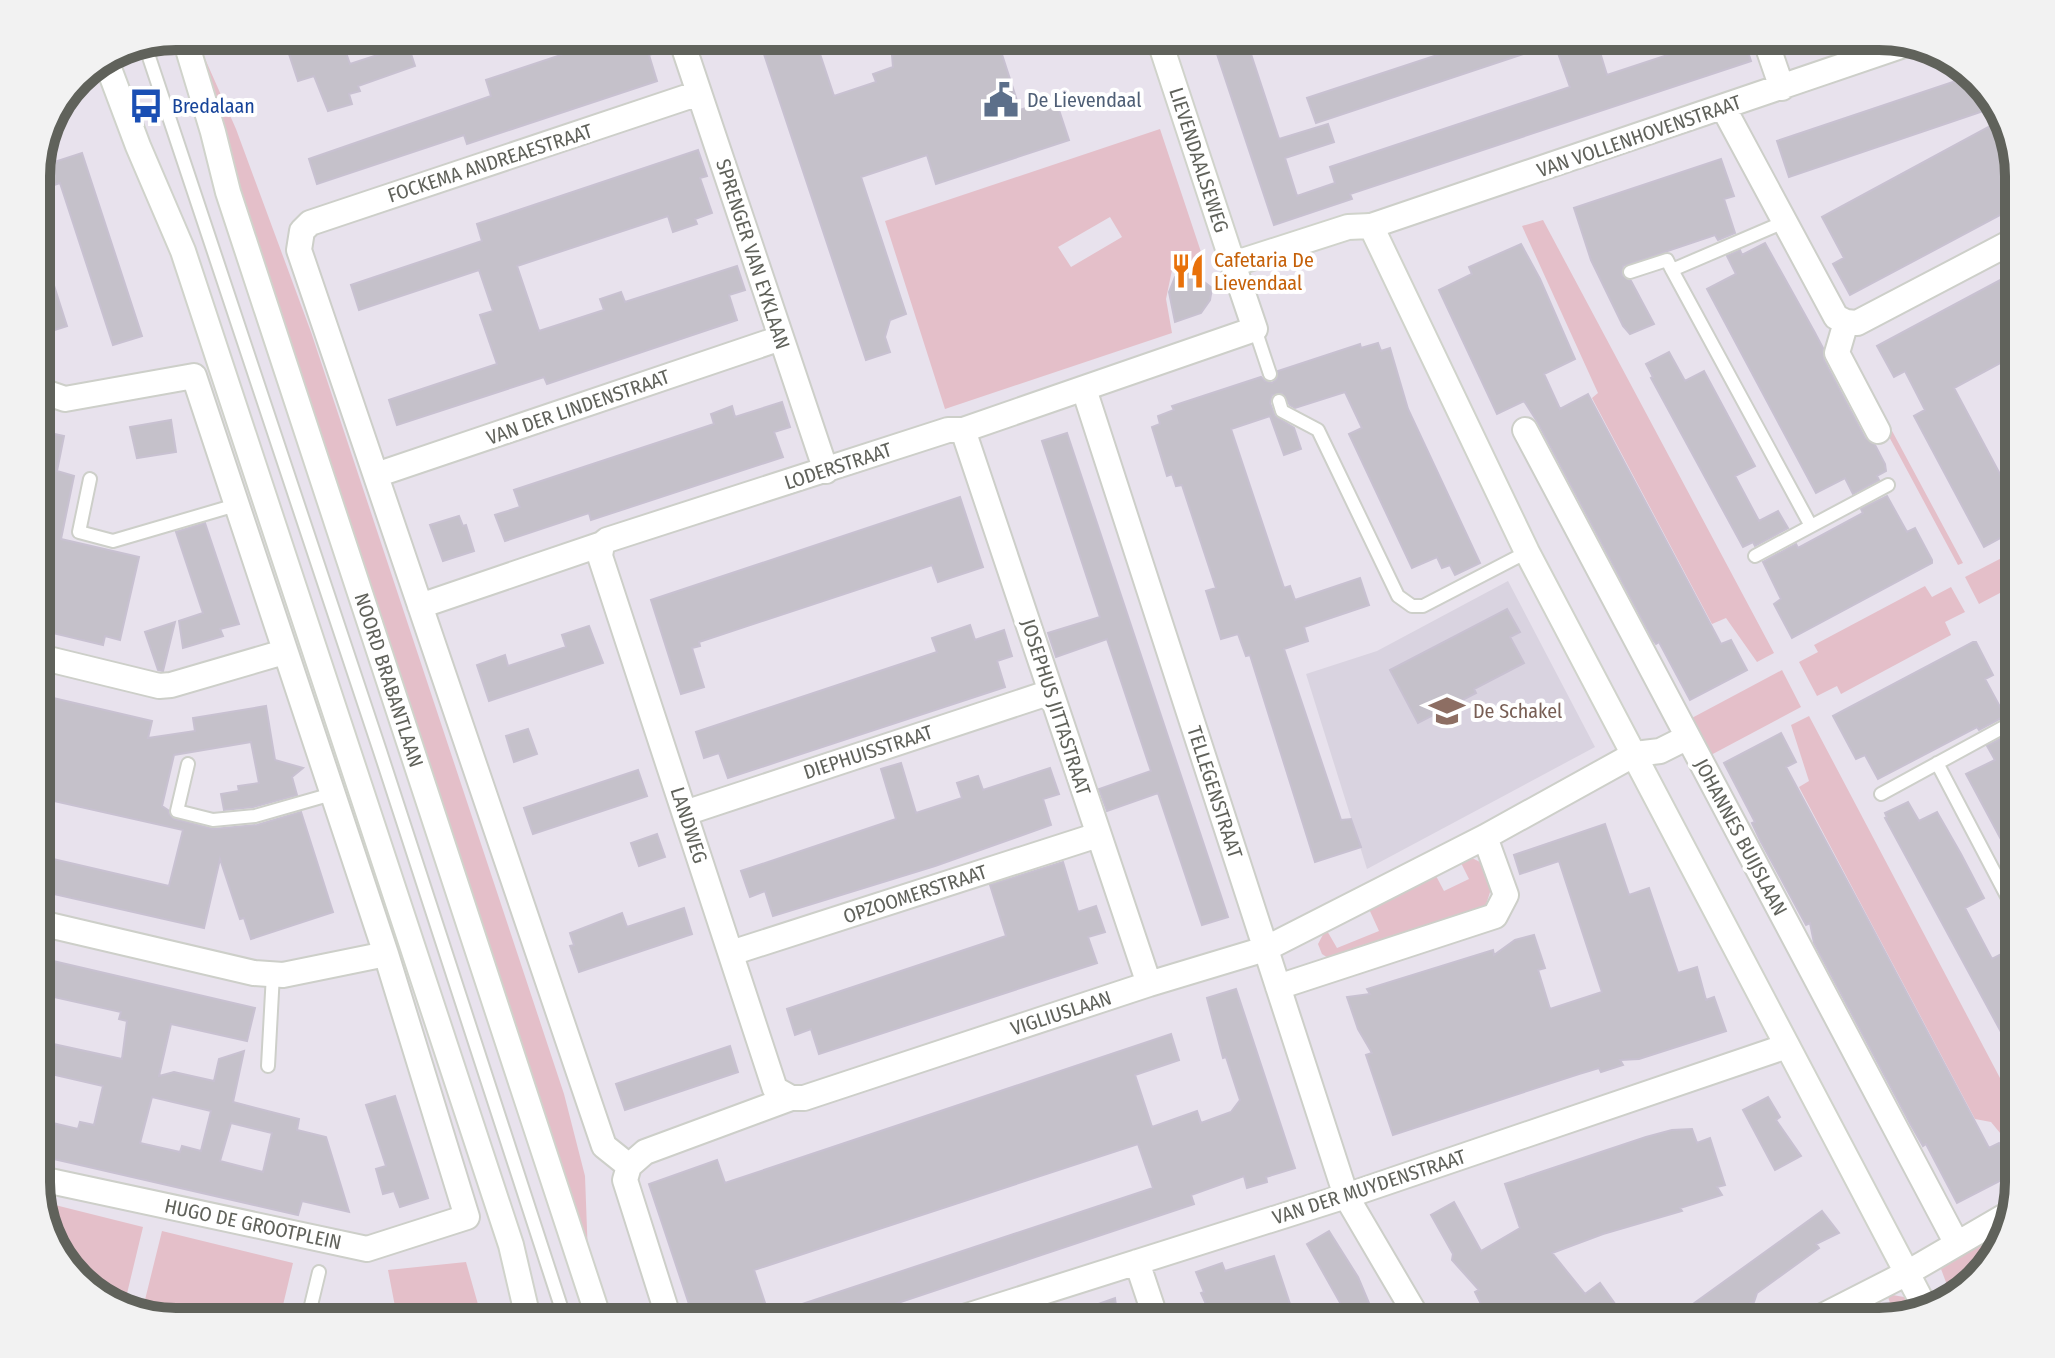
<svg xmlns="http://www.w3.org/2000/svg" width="2055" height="1358" font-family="'Fira Sans Condensed',sans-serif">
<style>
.education{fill:#d9d3e0}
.green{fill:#e4bfc9;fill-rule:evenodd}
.building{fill:#c5c1ca;stroke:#c8c1d1;stroke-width:2;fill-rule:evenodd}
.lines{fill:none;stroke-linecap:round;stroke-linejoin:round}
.lane-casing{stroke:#cdcfc9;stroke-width:16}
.street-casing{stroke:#cdcfc9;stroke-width:28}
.secondary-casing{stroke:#d0d3cb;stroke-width:28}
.lane{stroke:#fff;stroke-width:12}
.street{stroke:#fff;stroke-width:24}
.secondary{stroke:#fff;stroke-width:24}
.labels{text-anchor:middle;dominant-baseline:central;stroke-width:8;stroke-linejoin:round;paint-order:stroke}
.service-label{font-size:20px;fill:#4e5e75;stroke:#fff;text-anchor:start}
.transit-label{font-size:20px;fill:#164399;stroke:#fff;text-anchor:start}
.street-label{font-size:20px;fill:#60625b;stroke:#fff}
.food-label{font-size:20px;fill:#c56008;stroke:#fff;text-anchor:start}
.education-label{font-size:20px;fill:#785e54;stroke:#fff;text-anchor:start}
.rim{fill:none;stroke:#60625b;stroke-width:10}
</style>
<rect width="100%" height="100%" fill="#e8e2ed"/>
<!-- education -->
<path class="education" d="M1508 581 1595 747 1367 869 1306 674 1377 651Z"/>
<!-- green -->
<path class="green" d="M195 36 236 129 311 332 564 1094 585 1176 588 1256 239 200 226 132Z
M1160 129 1203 258 1172 270 1166 299 1172 333 945 409 885 221ZM1110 217 1122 237 1071 267 1058 247Z
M1543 220 1774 653 1757 662 1726 618 1712 624 1592 398 1598 393 1522 226Z
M1891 429 1963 563 1958 565 1886 431Z
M2019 549V583L1979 604 1965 577Z
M1925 586 1932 597 1951 587 1965 612 1945 622 1951 635 1841 694 1837 686 1817 696 1799 662 1818 652 1814 645Z
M1782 670 1801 707 1709 756 1690 719Z
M1809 716 2019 1114V1156L1991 1122 1975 1119 1799 787 1809 781 1791 725Z
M1472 858 1482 863 1491 889 1485 908 1328 958 1322 954 1318 944 1326 929 1337 948 1379 931 1369 909 1435 874 1444 891 1469 879 1459 859Z
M39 1201 143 1227 124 1306 98 1298 55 1252Z
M2005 1229 1995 1260 1952 1298 1941 1269Z
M162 1231 293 1263 279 1322H176L142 1312Z
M466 1262 483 1322H398L388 1270Z
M1887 1294 1904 1297 1917 1313 1895 1318Z
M1879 1299 1887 1320 1835 1322Z"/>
<!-- building -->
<path class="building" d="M283 36H340L350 64 408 45 415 66 358 86 360 91 349 94 352 104 328 111 314 76 298 81Z
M590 36H665L668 48 649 55 657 81 467 144 464 135 317 184 309 159 491 96 486 80 567 53 564 45Z
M758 36H814L834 96 876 82 873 74 893 67 892 55 907 50 902 36H996L1020 110 1055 98 1069 140 936 184 927 155 861 177 906 314 890 320 885 337 890 352 866 360Z
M1211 36H1245L1279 139 1328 124 1334 142 1285 158 1297 196 1335 183 1330 167 1570 87 1552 36H1595L1607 75 1725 36H1743L1751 61 1350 194 1352 199 1274 225Z
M1495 36H1517L1523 54 1316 123 1307 98Z
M1971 76 1998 106 1789 177 1777 141Z
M2005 118 2019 175V205L1850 295 1833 264 1844 258 1822 217Z
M698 150 707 176 700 178 712 213 695 219 697 224 673 232 668 216 517 266 539 331 604 310 600 299 621 292 625 302 737 266 745 290 729 295 737 320 547 384 544 377 397 425 389 400 497 364 480 315 493 311 479 270 359 310 351 285 482 241 477 224Z
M82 153 142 336 113 345 60 183 36 191V168Z
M1721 159 1734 196 1724 199 1735 233 1718 240 1715 235 1623 266 1622 275 1631 281 1654 324 1630 334 1623 326 1591 260 1574 208Z
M1765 243 1814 331 1823 348 1824 360 1865 438 1875 445 1885 464 1886 471 1877 476 1879 480 1853 494 1845 478 1816 493 1707 289 1736 274 1727 256 1740 250 1742 255Z
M1521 244 1540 279 1575 359 1544 374 1560 409 1588 394 1721 644 1731 640 1747 670 1690 700 1659 642 1656 644 1653 640 1538 423 1524 401 1497 414 1439 290 1472 274 1469 267Z
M41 245 67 326 36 336V246Z
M1192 263 1195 275 1212 288 1210 300 1201 313 1175 322 1169 292 1175 277Z
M2019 270V353L1954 388 2001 476 2019 467V528L1984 547 1914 416 1925 410 1905 371 1894 377 1877 346Z
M1378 343 1381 351 1390 348 1408 409 1480 563 1455 575 1450 565 1442 568 1437 557 1412 568 1349 434 1362 428 1345 392 1295 408 1290 405 1282 393 1272 395 1270 403 1275 416 1294 428 1301 449 1284 455 1270 416 1231 429 1284 588 1290 586 1295 600 1360 578 1369 605 1304 627 1308 641 1284 649 1341 820 1351 819 1361 847 1315 862 1250 655 1246 656 1238 634 1221 639 1206 591 1216 588 1182 485 1176 486 1172 474 1167 476 1152 427 1160 424 1158 416 1174 410 1172 406 1261 377 1265 381 1272 383 1277 379 1278 371 1360 344 1361 348Z
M1669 352 1685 381 1704 371 1755 466 1735 476 1759 521 1778 511 1788 528 1755 546 1753 542 1743 547 1651 378 1653 377 1646 364Z
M782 402 790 427 774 432 783 457 591 520 589 513 505 541 495 515 520 507 514 490 714 424 711 414 732 406 735 417Z
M171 420 176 452 137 458 130 427Z
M36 430 64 436 57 471 74 476 61 539 139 557 120 640 105 636 103 645 36 629V555L41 534 36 533Z
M1067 433 1228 917 1202 925 1158 793 1107 811 1099 789 1151 771 1107 639 1056 657 1048 633 1100 617 1042 441Z
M1887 496 1907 532 1915 528 1932 560V563L1792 638 1774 604 1781 599 1763 562 1796 544 1798 548 1863 513 1861 509Z
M960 497 983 567 938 582 932 565 699 642 700 646 692 648 704 687 681 694 651 600Z
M459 516 463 526 466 525 474 551 443 561 430 525Z
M205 523 239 624 220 629 223 636 183 648 179 621 203 613 176 532Z
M1507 609 1520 632 1510 637 1524 663 1474 689 1476 693 1418 723 1390 670Z
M175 622 163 671 158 670 145 632Z
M970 625 975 640 1004 630 1012 656 997 661 1005 687 728 778 719 753 704 758 696 732 937 652 932 638Z
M589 626 603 663 489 701 477 665 505 655 508 666 566 647 562 635Z
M1973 642H1976L1993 675 1985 679 2005 716 1979 730 1977 727 1878 779 1865 755 1856 759 1833 716Z
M36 694 152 721 148 738 195 731 193 718 266 706 275 760 303 768 292 777 297 795 253 807 224 810 221 794 239 791 238 786 259 783 251 742 174 755 162 806 168 810 169 814 174 819 213 829 257 825 301 812 333 912 251 939 244 918 240 919 220 859 204 928 36 890V855L169 886 183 830 36 797Z
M528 729 537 754 514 762 506 736Z
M2013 732 2019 742V873L1966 774 1995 760 1987 746Z
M1781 733 1796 762 1786 767 1867 918 1989 1148 1999 1143 2015 1173 1957 1203 1926 1144 1923 1146 1911 1125 1814 943 1810 923 1806 925 1760 840 1752 823 1755 822 1724 763Z
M901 763 916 813 962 798 957 783 978 776 983 790 1050 768 1059 794 1043 799 1051 825 935 866 773 916 765 891 750 897 741 871 896 819 881 769Z
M638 770 647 796 533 834 524 808Z
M1908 802 1919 821 1937 812 1961 854 1984 898 1965 908 1992 959 2011 949 2019 963V974L2004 982 2019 1010V1065L1885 818 1887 817 1885 813Z
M1605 824 1629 895 1649 888 1678 973 1697 967 1706 1000 1714 997 1726 1031 1639 1059 1620 1060 1623 1065 1601 1072 1599 1068 1579 1074 1393 1135 1366 1055 1372 1053 1358 1029 1347 997 1370 994 1367 989 1493 950 1494 955 1515 940 1534 935 1545 968 1538 970 1550 1009 1602 992 1559 861 1520 874 1514 855Z
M657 834 665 857 639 866 631 843Z
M1063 862 1078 912 1096 906 1105 932 1088 937 1097 963 819 1054 811 1029 795 1035 787 1009 1006 936 990 885Z
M684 908 692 934 579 972 570 946 574 945 570 933 622 913 627 927Z
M36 957 255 1008 247 1041 171 1024 159 1076 174 1072 214 1081 219 1059 244 1051 233 1102 299 1119 297 1130 326 1137 349 1212 302 1201 298 1215 36 1155V1119L78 1129 80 1122 94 1125 103 1086 38 1071 44 1042 122 1059 127 1021 119 1019 121 1012 36 993ZM152 1097 211 1111 201 1151 182 1146 180 1152 140 1143ZM231 1123 272 1133 263 1172 220 1161Z
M1236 989 1295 1168 1266 1177 1267 1182 1247 1188 1244 1176 1191 1195 1194 1204 841 1322H695L649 1184 717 1160 725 1183 1171 1034 1179 1060 1135 1075 1152 1127 1197 1111 1201 1123 1231 1112 1240 1100 1226 1057 1223 1058 1207 998ZM1138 1144 1153 1188 769 1315 754 1270Z
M730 1046 738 1072 625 1110 616 1084Z
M395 1096 428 1198 400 1207 394 1191 383 1194 376 1169 386 1166 366 1105Z
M1768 1097 1780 1117 1776 1120 1801 1156 1775 1170 1743 1110Z
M1692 1129 1697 1143 1710 1138 1725 1185 1717 1187 1722 1195 1680 1208 1682 1211 1603 1234 1552 1253 1585 1294 1600 1283 1628 1322H1490L1475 1292 1479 1290 1452 1260 1453 1254 1431 1215 1454 1202 1481 1251 1520 1228 1505 1184 1646 1137 1672 1130Z
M1822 1211 1839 1233 1816 1244 1819 1248 1757 1293 1754 1302 1736 1308 1716 1322H1668Z
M1329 1231 1358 1277 1377 1322H1351L1307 1244Z
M1274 1256 1296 1322H1214L1201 1293 1204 1292 1196 1272 1222 1263 1225 1271Z
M1115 1298 1118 1322H1056V1319Z"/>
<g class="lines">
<!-- lane casing -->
<g class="lane-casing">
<path id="lane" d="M144 42 380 751 566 1322
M1672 270 1811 526
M1630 272 1667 260 1672 270 1784 222
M1255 329 1270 374
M1279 401 1282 411 1318 430 1398 596 1412 606H1423L1527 552
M90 479 79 532 113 541 236 505
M1755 556 1888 485
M1937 763 2019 919
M188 764 177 811 213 820 255 816 332 794
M1881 794 2013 722
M268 1066 273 974
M307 1322 319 1272"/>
</g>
<!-- street casing -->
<g class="street-casing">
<path id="street" d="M680 36 826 471
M1764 36 1782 88
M1723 107 1836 317 1846 322 1837 353 1878 431
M1371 226 1907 44
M1846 322 1857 323 2019 238
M36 389 65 399 194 376 386 954 467 1217 367 1249 36 1178
M1084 389 1346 1196 1420 1322
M963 430 1149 984
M1525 430 1957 1244
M376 475 781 338
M602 544 600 556 775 1089 791 1098
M420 606 602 544 607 540 948 430H963L1255 329 1233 264
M36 656 159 686 171 685 284 652
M685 813 1051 692
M36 922 254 973 283 975 386 954
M731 953 1098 835
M1278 987 1495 916 1506 895 1485 837
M629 1166 604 1146 299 250 302 231 310 223 699 93
M629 1166 645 1152 791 1098H804L1149 984 1265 949 1485 837 1635 754 1660 751 1688 737
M629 1166 625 1180 670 1322
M1137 1262 1157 1322
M948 1322 1346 1196 1787 1046
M1811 1322 1907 1273 2010 1213"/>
</g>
<!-- secondary casing -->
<g class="secondary-casing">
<path id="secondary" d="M184 36 213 132 228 192 600 1322
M1158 36 1233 264 1348 227 1371 226 1527 552 1927 1311
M105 58 138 146 183 251 511 1245 529 1322"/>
</g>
<!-- lane -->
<use href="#lane" class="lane"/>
<!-- street -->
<use href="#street" class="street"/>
<!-- secondary -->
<use href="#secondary" class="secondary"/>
</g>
<!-- icons -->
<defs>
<g id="civic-bare" transform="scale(2.76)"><path d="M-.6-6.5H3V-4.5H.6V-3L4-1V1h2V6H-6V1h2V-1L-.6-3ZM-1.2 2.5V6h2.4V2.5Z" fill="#5c6f8a" stroke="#fff" stroke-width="2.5" paint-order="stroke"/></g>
<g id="bus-bare" transform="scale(2.76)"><path d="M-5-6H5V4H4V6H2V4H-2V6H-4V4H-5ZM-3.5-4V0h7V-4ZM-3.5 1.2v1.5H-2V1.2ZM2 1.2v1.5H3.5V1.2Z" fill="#1a4fb4" stroke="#fff" stroke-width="2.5" paint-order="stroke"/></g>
<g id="restaurant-bare" transform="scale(2.76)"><path d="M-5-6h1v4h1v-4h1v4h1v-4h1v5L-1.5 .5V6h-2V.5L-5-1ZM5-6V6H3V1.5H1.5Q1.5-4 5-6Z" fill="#e8710a" stroke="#fff" stroke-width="2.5" paint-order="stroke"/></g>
<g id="school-bare" transform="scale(2.76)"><path d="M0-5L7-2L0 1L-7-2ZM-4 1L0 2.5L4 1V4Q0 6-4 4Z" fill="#8d6e63" stroke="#fff" stroke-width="2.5" paint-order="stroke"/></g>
</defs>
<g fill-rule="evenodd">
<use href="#civic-bare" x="1001" y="100"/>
<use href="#bus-bare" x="146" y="106"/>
<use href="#restaurant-bare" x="1188" y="271"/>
<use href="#school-bare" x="1447" y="711"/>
</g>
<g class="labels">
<!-- service labels -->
<g class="service-label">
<text x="1027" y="100">De Lievendaal</text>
</g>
<!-- transit labels -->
<g class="transit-label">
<text x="172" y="106">Bredalaan</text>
</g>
<!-- street labels -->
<g class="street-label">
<text transform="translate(1639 136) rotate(-19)">VAN VOLLENHOVENSTRAAT</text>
<text transform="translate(1199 160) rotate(72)">LIEVENDAALSEWEG</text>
<text transform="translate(490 163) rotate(-18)">FOCKEMA ANDREAESTRAAT</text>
<text transform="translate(753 254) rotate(72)">SPRENGER VAN EYKLAAN</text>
<text transform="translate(578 407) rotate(-19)">VAN DER LINDENSTRAAT</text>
<text transform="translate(838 466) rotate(-18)">LODERSTRAAT</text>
<text transform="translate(389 680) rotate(72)">NOORD BRABANTLAAN</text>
<text transform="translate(1056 707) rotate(72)">JOSEPHUS JITTASTRAAT</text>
<text transform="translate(868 752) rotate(-18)">DIEPHUISSTRAAT</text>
<text transform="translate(1215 792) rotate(72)">TELLEGENSTRAAT</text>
<text transform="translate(689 825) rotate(72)">LANDWEG</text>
<text transform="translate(1741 837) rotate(62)">JOHANNES BUIJSLAAN</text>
<text transform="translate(915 894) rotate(-18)">OPZOOMERSTRAAT</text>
<text transform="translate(1061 1013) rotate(-18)">VIGLIUSLAAN</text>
<text transform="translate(1369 1187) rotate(-18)">VAN DER MUYDENSTRAAT</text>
<text transform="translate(253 1224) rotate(12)">HUGO DE GROOTPLEIN</text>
</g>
<!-- food labels -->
<g class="food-label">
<text x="1214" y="260">Cafetaria De<tspan x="1214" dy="23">Lievendaal</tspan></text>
</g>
<!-- education labels -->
<g class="education-label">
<text x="1473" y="711">De Schakel</text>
</g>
</g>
<!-- crop -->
<path d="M0 0H2055V1358H0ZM176 50H1879A126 126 0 0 1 2005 176V1182A126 126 0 0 1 1879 1308H176A126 126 0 0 1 50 1182V176A126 126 0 0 1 176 50Z" fill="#f2f2f2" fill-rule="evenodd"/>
<path class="rim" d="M176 50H1879A126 126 0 0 1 2005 176V1182A126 126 0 0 1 1879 1308H176A126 126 0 0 1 50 1182V176A126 126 0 0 1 176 50Z"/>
</svg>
